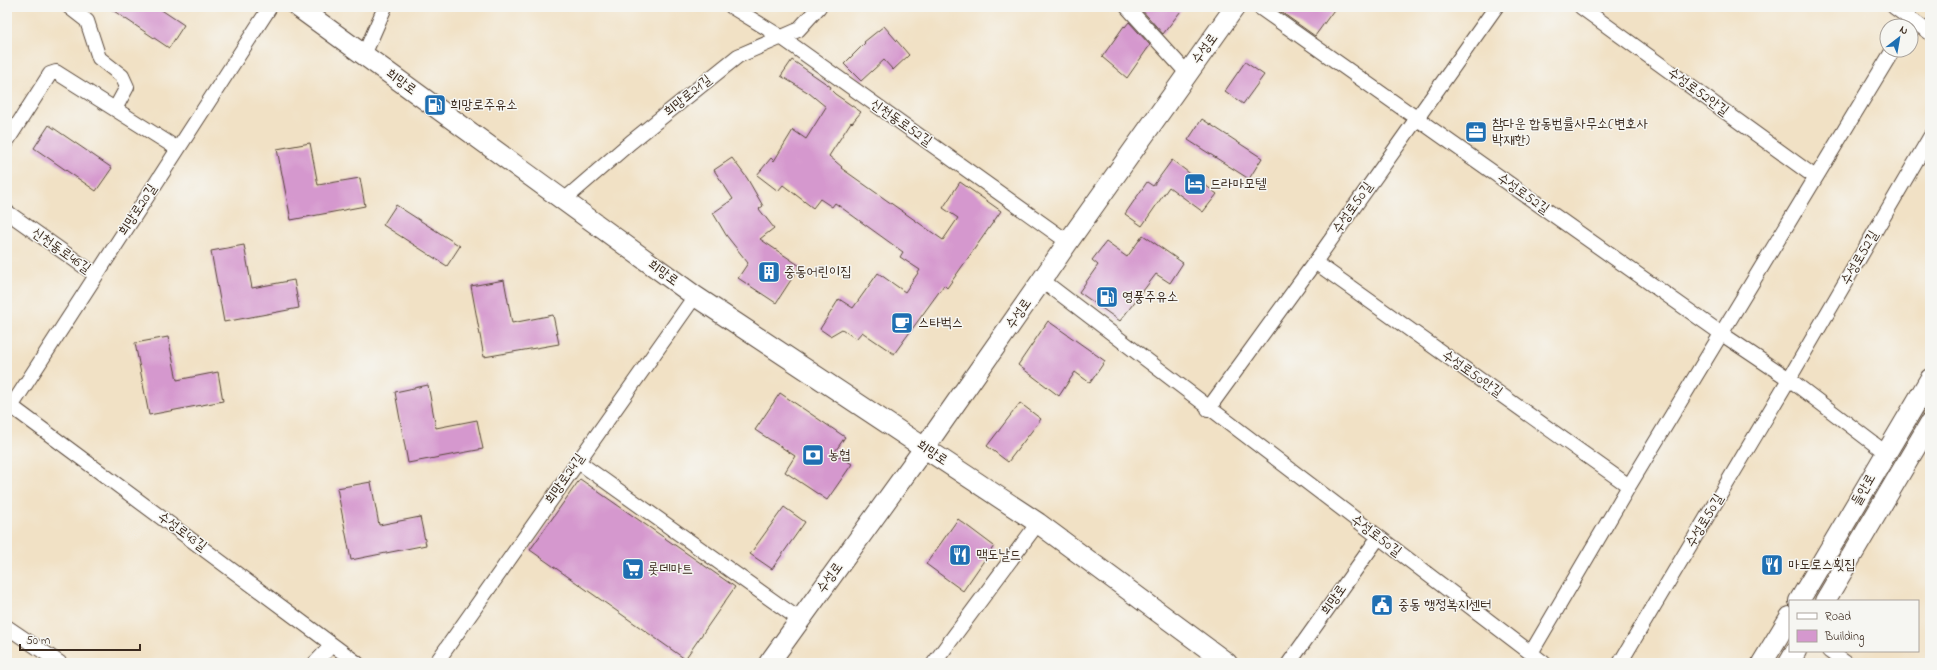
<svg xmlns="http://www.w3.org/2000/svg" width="1937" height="670" font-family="'Indie Flower','Poor Story',sans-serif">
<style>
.building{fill:#d598ce}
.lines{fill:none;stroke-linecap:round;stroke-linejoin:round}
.street-casing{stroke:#564537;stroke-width:16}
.secondary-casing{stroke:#564537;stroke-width:22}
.street{stroke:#fff;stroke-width:14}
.secondary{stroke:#fff;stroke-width:20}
.labels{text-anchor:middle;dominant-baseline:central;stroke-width:3;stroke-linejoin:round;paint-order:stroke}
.street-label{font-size:14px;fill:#3b2a1e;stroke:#f6f6f2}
.poi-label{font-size:14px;fill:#3b2a1e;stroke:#f6f6f2;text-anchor:start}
</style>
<rect width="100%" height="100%" fill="#f6f6f2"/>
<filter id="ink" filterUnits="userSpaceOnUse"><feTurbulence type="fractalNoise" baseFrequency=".025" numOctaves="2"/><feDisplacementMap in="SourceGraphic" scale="8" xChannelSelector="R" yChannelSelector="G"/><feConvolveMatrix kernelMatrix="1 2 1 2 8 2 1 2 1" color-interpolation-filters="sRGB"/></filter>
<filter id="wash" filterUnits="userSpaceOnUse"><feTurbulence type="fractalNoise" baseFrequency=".012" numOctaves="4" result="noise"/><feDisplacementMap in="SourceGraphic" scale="16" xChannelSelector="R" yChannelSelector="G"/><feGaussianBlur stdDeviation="0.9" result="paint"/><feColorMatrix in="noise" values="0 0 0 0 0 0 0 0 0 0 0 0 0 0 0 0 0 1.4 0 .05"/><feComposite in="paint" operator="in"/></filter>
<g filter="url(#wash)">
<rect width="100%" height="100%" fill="#f1e1c5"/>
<g id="blocks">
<!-- building -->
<path class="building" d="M108 7H157L184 25 169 48Z
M1140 7H1184L1163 34 1140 8Z
M1274 7H1336L1315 36Z
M1129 22 1150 45 1127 78 1102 57 1124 26 1125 27Z
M884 26 909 55 893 70 884 60 861 81 844 64 865 43 864 42Z
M792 60 831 87 830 89 835 94 861 112 852 123 851 122 829 156 842 167 841 168 943 240 958 218 943 208 960 182 1001 211 947 288 944 285 894 354 862 332 856 339 842 329 830 336 820 329 839 299 853 308 878 273 905 292 920 270 900 257 903 252 835 203 832 207 820 199 813 208 783 185 778 191 757 175 771 158 774 161 793 130 806 139 826 107 809 93 781 76Z
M1245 62 1264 75 1243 104 1225 91Z
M1202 119 1262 158 1249 179 1188 140Z
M49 125 112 168 96 191 34 148Z
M310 143 318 185 360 178 365 206 291 220 277 149Z
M732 158 747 178 763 206 759 209 774 228 760 239 800 266 776 303 738 278 748 263 726 235 713 213 733 199 714 170Z
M1172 160 1217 194 1203 212 1169 187 1142 226 1125 214 1147 182 1153 186Z
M396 205 460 246 447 266 383 225Z
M1143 235 1183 263 1170 283 1156 274 1120 321 1079 292 1098 265 1092 260 1106 242 1127 257Z
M244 245 252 288 294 280 299 308 224 322 211 251Z
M504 280 512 323 553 315 559 344 484 357 471 286Z
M1048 321 1105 361 1090 383 1075 372 1059 396 1018 365Z
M168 337 177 380 218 372 223 401 149 415 135 343Z
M428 385 436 428 477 420 483 449 408 463 395 392Z
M780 393 845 437 834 453 852 464 827 500 785 472 795 456 755 430Z
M1020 403 1041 419 1008 462 987 446Z
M580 479 735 587 685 659 530 550Z
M371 482 379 525 420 517 426 545 351 560 337 488Z
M784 507 805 522 772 569 750 554Z
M958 519 994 546 963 591 926 564Z"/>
</g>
</g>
<g filter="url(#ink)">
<use href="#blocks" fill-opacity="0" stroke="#564537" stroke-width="1"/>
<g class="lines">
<!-- street casing -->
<g class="street-casing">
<path id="street" d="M69 7 87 21 99 58 122 76 127 87 115 109
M732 7 781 37 1068 242
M1127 7 1187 73
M1259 7 1722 334 1789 379 1886 453
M1581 7 1815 177
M1894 7 1930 33
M364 55 385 7
M7 141 50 74 56 72 178 149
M564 200 631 142 738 56 798 30 819 7
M7 212 96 275
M1315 262 1629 486
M1042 280 1544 663
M7 403 357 663
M1208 409 1315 262 1496 7
M7 413 270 7
M577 461 800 620
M7 627 60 663
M1829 651 1846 663
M1531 653 1629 486 1893 50
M315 663 332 645
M436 663 695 296
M934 663 1038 523
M1289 663 1378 538
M1620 663 1789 379 1930 137"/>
</g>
<!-- secondary casing -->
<g class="secondary-casing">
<path id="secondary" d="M298 7 695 296 1038 523 1227 663
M1799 601 1930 379
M1825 601 1930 423
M769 663 925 447 1042 280 1068 242 1235 7
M1762 663 1790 617
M1789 663 1796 651"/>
</g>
<!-- street -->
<use href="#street" class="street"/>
<!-- secondary -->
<use href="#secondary" class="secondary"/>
</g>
</g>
<!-- icons -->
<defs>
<g id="fuel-square" transform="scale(1.15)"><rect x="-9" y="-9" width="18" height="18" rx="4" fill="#1f6fb2" stroke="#f6f6f2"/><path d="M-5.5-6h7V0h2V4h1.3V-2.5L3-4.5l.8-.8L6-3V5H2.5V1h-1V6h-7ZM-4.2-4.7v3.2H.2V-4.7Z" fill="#fff"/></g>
<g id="office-square" transform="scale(1.15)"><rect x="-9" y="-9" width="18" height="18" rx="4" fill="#1f6fb2" stroke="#f6f6f2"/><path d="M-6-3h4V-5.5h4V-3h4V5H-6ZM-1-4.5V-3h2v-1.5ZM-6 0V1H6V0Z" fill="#fff"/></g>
<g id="hotel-square" transform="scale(1.15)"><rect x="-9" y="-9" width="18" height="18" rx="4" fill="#1f6fb2" stroke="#f6f6f2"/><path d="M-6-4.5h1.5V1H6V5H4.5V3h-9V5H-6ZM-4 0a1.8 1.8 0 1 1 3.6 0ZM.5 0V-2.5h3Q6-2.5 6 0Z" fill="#fff"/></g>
<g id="building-square" transform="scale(1.15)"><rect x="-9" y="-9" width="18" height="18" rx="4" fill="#1f6fb2" stroke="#f6f6f2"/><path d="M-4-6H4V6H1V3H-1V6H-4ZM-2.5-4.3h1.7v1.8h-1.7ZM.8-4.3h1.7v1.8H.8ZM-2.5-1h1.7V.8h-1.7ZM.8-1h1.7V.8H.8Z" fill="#fff"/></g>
<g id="cafe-square" transform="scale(1.15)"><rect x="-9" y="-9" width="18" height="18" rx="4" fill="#1f6fb2" stroke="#f6f6f2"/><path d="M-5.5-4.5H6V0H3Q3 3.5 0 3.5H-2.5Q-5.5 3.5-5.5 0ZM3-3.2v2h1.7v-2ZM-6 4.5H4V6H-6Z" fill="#fff"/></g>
<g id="bank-square" transform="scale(1.15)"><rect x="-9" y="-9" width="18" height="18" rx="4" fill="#1f6fb2" stroke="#f6f6f2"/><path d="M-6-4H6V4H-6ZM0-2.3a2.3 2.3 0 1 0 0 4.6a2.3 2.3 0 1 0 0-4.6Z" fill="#fff"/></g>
<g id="restaurant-square" transform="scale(1.15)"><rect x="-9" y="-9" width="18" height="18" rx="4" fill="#1f6fb2" stroke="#f6f6f2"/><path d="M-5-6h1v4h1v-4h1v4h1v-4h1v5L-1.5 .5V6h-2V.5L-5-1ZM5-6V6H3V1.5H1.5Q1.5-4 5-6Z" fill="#fff"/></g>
<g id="supermarket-square" transform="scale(1.15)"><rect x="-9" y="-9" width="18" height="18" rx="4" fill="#1f6fb2" stroke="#f6f6f2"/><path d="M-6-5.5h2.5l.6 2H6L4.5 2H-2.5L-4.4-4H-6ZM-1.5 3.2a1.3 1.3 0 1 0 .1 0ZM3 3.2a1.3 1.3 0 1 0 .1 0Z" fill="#fff"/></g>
<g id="civic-square" transform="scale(1.15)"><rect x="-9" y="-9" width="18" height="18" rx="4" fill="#1f6fb2" stroke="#f6f6f2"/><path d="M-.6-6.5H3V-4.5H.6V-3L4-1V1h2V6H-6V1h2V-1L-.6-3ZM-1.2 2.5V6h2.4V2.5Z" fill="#fff"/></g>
</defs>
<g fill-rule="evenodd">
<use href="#fuel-square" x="435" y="105"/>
<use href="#office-square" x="1476" y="132"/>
<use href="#hotel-square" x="1195" y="184"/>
<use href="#building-square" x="769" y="272"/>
<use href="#fuel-square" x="1107" y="297"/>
<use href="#cafe-square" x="902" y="323"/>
<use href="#bank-square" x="813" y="455"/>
<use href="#restaurant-square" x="960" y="555"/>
<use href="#restaurant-square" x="1772" y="565"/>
<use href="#supermarket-square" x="633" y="569"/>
<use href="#civic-square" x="1382" y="605"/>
</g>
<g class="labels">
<!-- street labels -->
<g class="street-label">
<text transform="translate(1205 49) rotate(-54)">수성로</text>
<text transform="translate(401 82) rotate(36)">희망로</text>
<text transform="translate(1698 92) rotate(36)">수성로52안길</text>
<text transform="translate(688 96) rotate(-39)">희망로21길</text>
<text transform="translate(901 123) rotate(35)">신천동로52길</text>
<text transform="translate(1523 194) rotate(35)">수성로52길</text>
<text transform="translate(1353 208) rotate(-55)">수성로50길</text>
<text transform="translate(138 210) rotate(-57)">희망로20길</text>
<text transform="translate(61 251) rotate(35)">신천동로46길</text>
<text transform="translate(1860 258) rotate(-60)">수성로52길</text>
<text transform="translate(663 273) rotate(36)">희망로</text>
<text transform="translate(1019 314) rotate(-55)">수성로</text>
<text transform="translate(1472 374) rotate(35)">수성로50안길</text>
<text transform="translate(932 453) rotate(34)">희망로</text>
<text transform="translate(565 479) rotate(-55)">희망로24길</text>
<text transform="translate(1864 490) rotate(-60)">들안로</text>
<text transform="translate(1705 521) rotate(-59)">수성로50길</text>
<text transform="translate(182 532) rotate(36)">수성로43길</text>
<text transform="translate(1376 536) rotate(37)">수성로50길</text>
<text transform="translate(830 578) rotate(-54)">수성로</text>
<text transform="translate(1334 600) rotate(-55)">희망로</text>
</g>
<!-- poi labels -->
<g class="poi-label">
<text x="450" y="105">희망로주유소</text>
<text x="1492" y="124">참다운 합동법률사무소(변호사<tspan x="1492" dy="16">박재한)</tspan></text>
<text x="1210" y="184">드라마모텔</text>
<text x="784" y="272">중동어린이집</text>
<text x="1122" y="297">영풍주유소</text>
<text x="918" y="323">스타벅스</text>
<text x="828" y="455">농협</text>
<text x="976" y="555">맥도날드</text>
<text x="1788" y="565">마도로스횟집</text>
<text x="648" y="569">롯데마트</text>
<text x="1398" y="605">중동 행정복지센터</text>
</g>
</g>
<!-- margin -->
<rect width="1937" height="670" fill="none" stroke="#f6f6f2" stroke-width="24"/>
<!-- legend -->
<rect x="1789" y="600" width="130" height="52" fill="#f6f6f2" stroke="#aba49d"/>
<rect x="1797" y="613" width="20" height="6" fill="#ffffff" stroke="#aba49d"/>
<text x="1825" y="620" font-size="12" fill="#3b2a1e">Road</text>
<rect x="1797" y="630" width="20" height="12" fill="#d598ce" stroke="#aba49d"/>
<text x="1825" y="640" font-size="12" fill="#3b2a1e">Building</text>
<!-- north arrow -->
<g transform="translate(1899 38) rotate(31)"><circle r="19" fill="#f6f6f2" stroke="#aba49d"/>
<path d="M0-3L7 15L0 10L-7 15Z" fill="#1f6fb2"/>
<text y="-6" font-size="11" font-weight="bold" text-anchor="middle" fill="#3b2a1e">N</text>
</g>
<!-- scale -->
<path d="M20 644v6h120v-6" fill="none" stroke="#3b2a1e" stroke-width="2"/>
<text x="26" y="644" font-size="12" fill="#3b2a1e" stroke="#f6f6f2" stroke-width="3" paint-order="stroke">50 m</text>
</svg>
